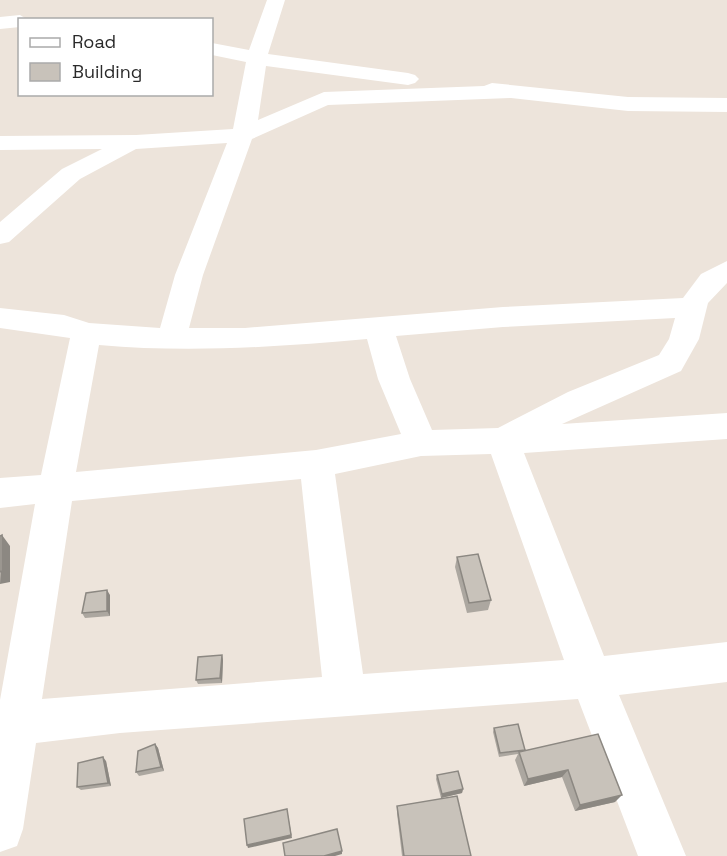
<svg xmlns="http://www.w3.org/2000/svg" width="727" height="856" font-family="'Space Grotesk',sans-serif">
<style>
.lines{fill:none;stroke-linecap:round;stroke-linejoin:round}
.minor{fill:#fff;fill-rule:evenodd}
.wall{fill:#aca7a0}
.shaded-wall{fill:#8c8882}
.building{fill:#c8c2ba;stroke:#8c8882;stroke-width:1.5}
</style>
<rect width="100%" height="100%" fill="#ede4db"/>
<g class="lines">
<!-- minor -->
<path class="minor" d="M267 0H285L268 54 408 73 415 75 419 79 415 83 408 85 266 66 258 120 324 92 484 86 492 83 628 97 727 98V112L628 111 511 98 328 105 252 139 203 275 189 328H245L503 307 683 298 701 274 727 261V283L708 303 699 339 681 371 562 424 727 413V439L524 453 604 656 727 642V682L619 695 686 856H638L578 699 120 733 36 743 23 829 17 846 0 852V700L35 504 0 508V478L41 475 70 338 0 328V308L64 315 89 323 160 328 175 275 227 143 136 149 80 179 9 242 0 244V222L62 169 102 149 0 150V136L136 135 233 129 246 62 212 55V43L249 50ZM675 318 669 339 659 355 568 392 498 428 432 430 410 379 396 336 503 327ZM367 339 378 379 401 434 316 450 76 472 99 345C189 353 277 347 367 339ZM491 454 564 660 363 674 335 474 421 456ZM301 479 322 677 42 699 72 501Z
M20 15 28 20H20V27L0 29V17Z"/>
</g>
<!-- wall -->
<path class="wall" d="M457 557 491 600 488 610 467 613 455 567Z
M110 595V616L85 618 82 613Z
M222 655 223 660 222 683 198 684 196 680Z
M494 728 525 750V751L598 734 615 802 575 811 562 777 524 786 515 760 518 754 499 757 493 732Z
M155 744 158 748 164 771 139 776 136 772Z
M106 761 111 786 81 790 77 787Z
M437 775 463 789 462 793 441 798 436 779Z
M397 806 471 856H402L397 813Z"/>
<!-- shaded-wall -->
<path class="shaded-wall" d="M2 535 10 546V582L0 584Z
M107 590 110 595V616L107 611Z
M222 655 223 660 222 683 220 678Z
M155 744 158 748 164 771 161 767Z
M103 757 106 761 111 786 108 783Z
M568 770 562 777 524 786 528 779Z
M463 789 462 793 441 798 442 794Z
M622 795 615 802 575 811 580 805Z
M287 809 292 838 248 848 247 845Z
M342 851V854L335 856H324Z"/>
<!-- building -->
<path class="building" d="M2 535V571L0 572V536Z
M478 554 491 600 469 603 457 557Z
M107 590V611L82 613 86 593Z
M222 655 220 678 196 680 198 657Z
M518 724 525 750 500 753 494 728Z
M598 734 622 795 580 805 568 770 528 779 519 752Z
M155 744 161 767 136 772 138 751Z
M103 757 108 783 77 787 78 763Z
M458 771 463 789 442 794 437 775Z
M457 796 471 856H404L397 806Z
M287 809 291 835 247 845 244 819Z
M337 829 342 851 324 856H285L283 843Z"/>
<!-- legend -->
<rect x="18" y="18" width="195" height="78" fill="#ffffff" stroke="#aaaaaa" stroke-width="1.5"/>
<rect x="30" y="38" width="30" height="9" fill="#ffffff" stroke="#aaaaaa" stroke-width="1.5"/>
<text x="72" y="48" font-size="18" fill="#2a2a2a">Road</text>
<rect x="30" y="63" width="30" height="18" fill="#c8c2ba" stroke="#aaaaaa" stroke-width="1.5"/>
<text x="72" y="78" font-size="18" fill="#2a2a2a">Building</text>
</svg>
